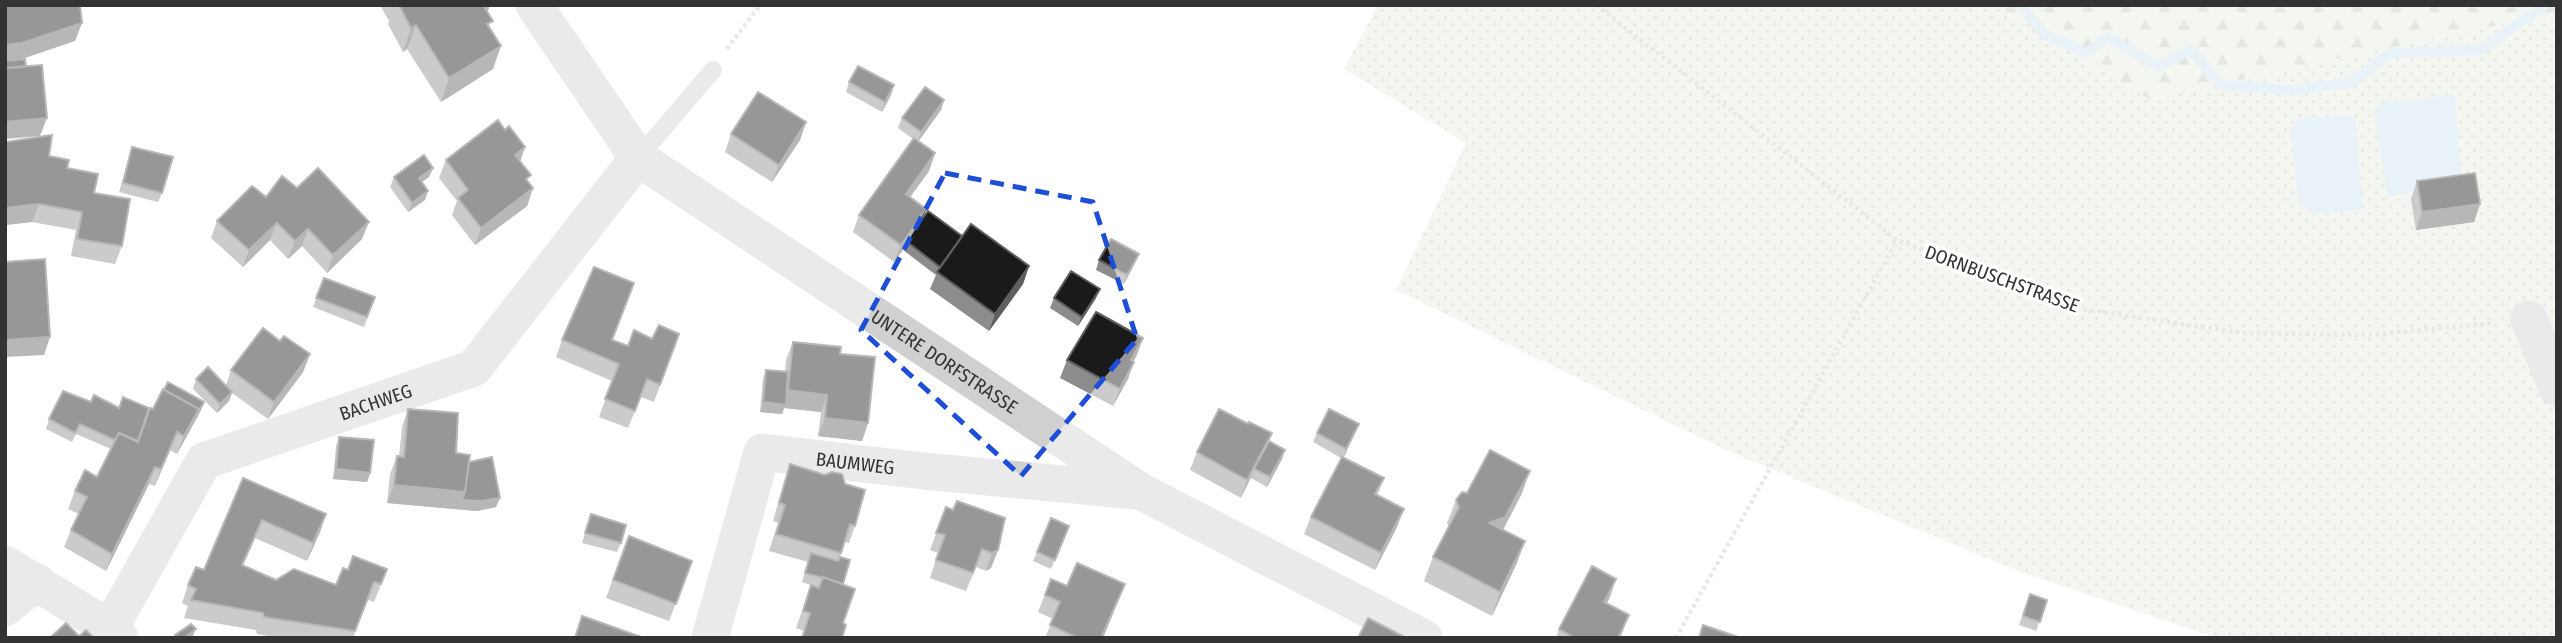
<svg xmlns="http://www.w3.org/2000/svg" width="2562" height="643" font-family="'Fira Sans Condensed',sans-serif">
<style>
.grass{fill:url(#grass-dots)}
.forest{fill:url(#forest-firs)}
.water{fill:#cfe2ee}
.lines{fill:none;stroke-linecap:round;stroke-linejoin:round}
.stream{stroke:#cfe2ee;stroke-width:10}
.path{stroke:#cdcdcd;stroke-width:4.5;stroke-dasharray:3.5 3.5;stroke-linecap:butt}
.lane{stroke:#d0d0d0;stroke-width:18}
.street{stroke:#d0d0d0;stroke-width:37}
.wall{fill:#8c8c8c}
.shaded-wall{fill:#5f5f5f}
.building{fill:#1a1a1a;stroke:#5f5f5f;stroke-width:2}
.marked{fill:none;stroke:#1d4ed8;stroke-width:5;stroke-dasharray:14 9;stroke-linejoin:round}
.labels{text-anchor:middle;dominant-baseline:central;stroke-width:7;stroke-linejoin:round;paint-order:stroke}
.street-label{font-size:19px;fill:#333;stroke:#fff}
</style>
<defs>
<pattern id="grass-dots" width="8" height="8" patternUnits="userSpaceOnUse" patternTransform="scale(1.75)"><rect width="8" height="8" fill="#e6ecdf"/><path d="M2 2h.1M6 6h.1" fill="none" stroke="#c6cbc0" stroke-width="1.8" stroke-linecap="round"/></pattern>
<pattern id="forest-firs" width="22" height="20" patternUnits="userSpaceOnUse" patternTransform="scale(1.75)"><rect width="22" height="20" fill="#e6ecdf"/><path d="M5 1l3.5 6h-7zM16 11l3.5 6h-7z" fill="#c6cbc0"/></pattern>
</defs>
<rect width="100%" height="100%" fill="#fff"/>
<!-- grass -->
<path class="grass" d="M1378 5H1994L2150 99 2533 18 2557 21V638H2217L2018 571 1728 451 1396 290 1466 143 1344 69Z"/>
<!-- forest -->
<path class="forest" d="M1994 5H2557V21L2533 18 2149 99Z"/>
<!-- water -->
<path class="water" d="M2455 95 2462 186 2410 192 2388 198 2374 113 2380 103Z
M2346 114 2355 120 2363 205 2361 210 2315 215 2298 203 2291 128 2298 119Z"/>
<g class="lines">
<!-- stream -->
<path class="stream" d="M2021 5 2044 34 2086 53 2109 37 2158 67 2191 49 2221 85 2292 90 2350 83 2391 53 2481 50 2545 5"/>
<!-- path -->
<path class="path" d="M1596 5 1897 240 2082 309 2244 333 2367 335 2494 323
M727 49 760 5
M1676 638 1897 240"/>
<!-- lane -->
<path class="lane" d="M638 158 713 70"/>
<!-- street -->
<g class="street">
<path id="s1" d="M534 5 638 158 1140 491 1424 638"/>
<path d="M2529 319 2557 388"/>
<path d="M5 564 110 628 120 638"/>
<path d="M5 608 37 582"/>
<path id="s2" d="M110 628 204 461 474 368 638 158"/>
<path id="s3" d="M710 638 762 452 924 471 1136 491"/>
</g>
</g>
<!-- wall -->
<path class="wall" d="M380 5H490L487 12 490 28 493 69 441 102 407 49 403 52 388 24 389 21Z
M849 82 894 85 891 95 882 112 846 92Z
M944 100 941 110 918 141 935 153 929 171 910 197 926 209 923 217 1029 266 1023 284 989 331 930 289 936 275 903 250 894 262 853 232 859 215 913 139 898 128 902 118Z
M806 122 800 140 772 182 725 152 731 134Z
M5 142 49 156 67 168 94 193 122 246 115 264 71 256 76 230 32 222 5 225Z
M132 147 162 193 158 202 119 192Z
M446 160 520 161 528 182 533 188 527 206 475 245 452 215 457 201 439 178Z
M433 168 429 177 422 182 425 200 408 212 390 187 394 177Z
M2417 181 2474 222 2416 230 2411 199Z
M297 188 362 239 327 273 302 246 288 259 270 240 243 267 211 238 217 221 266 197Z
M1099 260 1135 263 1124 284 1096 270Z
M324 278 375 297 364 327 313 307Z
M634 283 612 340 628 346 652 339 679 334 654 402 641 397 628 428 599 417 612 381 556 357 562 340Z
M1054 298H1096L1078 326 1050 308Z
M280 341 310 354 303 372 268 419 232 393 229 401 217 413 193 389 196 379 226 385 231 370Z
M793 342 840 354 868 423 862 441 818 436 821 412 784 408 782 414 760 412 763 379 766 370 785 372 786 359Z
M1137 355 1133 361 1128 379 1113 406 1060 378 1067 360Z
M91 402 119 408 153 409 204 402 200 412 177 454 170 450 155 486 149 484 106 571 64 547 71 530 79 514 68 509 75 491 97 477 111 449 76 434 72 442 46 429 49 419Z
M408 409 456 453 469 462 496 507 477 511 387 503 390 474 397 456 399 457 402 427Z
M1248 424 1272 433 1269 441 1282 459 1267 487 1251 478 1241 498 1190 470 1197 452Z
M1317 433H1355L1343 458 1384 478 1377 496 1397 527 1375 570 1304 534 1311 517 1341 458 1313 442Z
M339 437 370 473 367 482 333 479 336 446Z
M790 464 855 526 849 543 845 542 840 557 804 631 796 628 811 585 802 582 808 562 769 551 778 523 773 521 784 482Z
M1530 471 1521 495 1503 530 1525 541 1516 565 1492 616 1424 581 1433 557 1449 527 1447 523 1456 500 1467 493Z
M243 478 326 514 320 532 307 561 255 538 243 565 276 580 336 585 348 570 387 569 374 602 368 600 353 638H280L257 634 256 630 184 618 188 606 182 603 188 585 204 570Z
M946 507 998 550 991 568 986 571 976 567 966 591 930 578 938 553 930 550Z
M591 514 621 543 617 552 582 543Z
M1069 526 1051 569 1033 561 1037 552Z
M629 536 692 561 669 621 606 598Z
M1051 579 1067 586 1118 601 1103 638H1045L1053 619 1038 612Z
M2030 594 2047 600 2036 631 2019 625Z
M1610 597 1606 603 1629 615 1620 638H1556L1559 629Z"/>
<!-- shaded-wall -->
<path class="shaded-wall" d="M481 5H490L485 19Z
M82 23 75 41 16 61 5 62V45Z
M416 25 407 49 403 52 411 28Z
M501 46 493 69 441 102 449 78Z
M894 85 891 95 882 112 885 102Z
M944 100 941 110 918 142 921 132Z
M47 118 40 136 5 139V122Z
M806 122 800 140 772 182 779 165Z
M525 147 519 165 515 155Z
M935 153 929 171 900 211 906 194Z
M433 168 429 177 415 187 419 178Z
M533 188 527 206 475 245 481 228Z
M428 191 425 200 408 212 412 203Z
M39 204 32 222 5 225V208Z
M2480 204 2474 222 2416 230 2422 212Z
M926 209 920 226 906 241 903 250 894 262 901 245Z
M369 222 362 239 327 273 333 255Z
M277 223 270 240 243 267 249 250Z
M308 229 302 246 288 259 295 241Z
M1139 254 1135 263 1124 284 1127 275Z
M1029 266 1023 284 989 331 995 314Z
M1100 289 1096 298 1078 326 1082 317Z
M50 337 44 355 5 357V340Z
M1143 338 1137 355 1124 377 1131 360Z
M310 354 303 372 268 419 274 402Z
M1134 362 1128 379 1113 406 1120 389Z
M788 390 827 395 821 412 784 408 782 414 760 412 763 402 783 404Z
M232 392 229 401 217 413 220 404Z
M204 402 200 412 177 454 184 436 199 409Z
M825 418 868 423 862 441 818 436Z
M1359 424 1355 433 1343 459 1346 449Z
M177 432 170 450 155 486 161 469Z
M1272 433 1265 451 1254 469 1241 498 1247 480Z
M1285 450 1282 459 1267 487 1270 477Z
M155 467 149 484 106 571 112 554Z
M336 469 370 473 367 482 333 479Z
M1530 471 1521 495 1497 541 1489 523Z
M394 485 465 492 500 498 496 507 477 511 387 503Z
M1404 509 1397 527 1375 570 1381 553Z
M326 514 320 532 307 561 313 543Z
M262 520 255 538 235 583 242 565Z
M1525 541 1516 565 1492 616 1500 592Z
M998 550 991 568 986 571 992 553Z
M1616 579 1610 597 1598 620 1604 602Z
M1125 584 1118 601 1103 638H1101Z
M1629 615 1620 638H1618Z
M196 629 192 638H184Z"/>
<!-- building -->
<path class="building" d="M5 5H80L82 23 22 43 5 45Z
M399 5H483L493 21 487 24 501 46 449 78 416 25 411 28Z
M25 59 26 67 5 68V61Z
M42 65 47 118 5 122V68Z
M858 66 894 85 885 102 849 82Z
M925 87 944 100 921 132 902 118Z
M758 92 806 122 779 165 731 134Z
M498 120 505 130 509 126 525 147 515 155 531 175 526 179 533 188 481 228 458 198 468 190 446 160Z
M52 135 49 156 69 160 67 168 98 174 94 193 130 199 122 246 77 239 82 212 39 204 5 208V142Z
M914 138 935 153 906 194 926 209 901 245 859 215Z
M132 147 173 157 162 193 123 183Z
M424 155 433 168 419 178 428 191 412 203 394 177Z
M318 168 369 222 333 255 308 229 295 241 277 223 249 250 217 221 252 186 266 197 282 176 297 188Z
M2475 173 2480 204 2422 212 2417 181Z
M928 211 962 236 940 267 906 241Z
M971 224 1029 266 995 314 937 272Z
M1111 239 1139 254 1127 275 1099 260Z
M45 259 50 337 5 340V262Z
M594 267 634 283 612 340 628 346 634 330 652 339 659 325 679 334 660 385 647 379 635 411 605 399 619 364 562 340Z
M1071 271 1100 289 1082 317 1054 298Z
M324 278 375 297 367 317 316 298Z
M1096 312 1143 338 1131 360 1134 362 1120 389 1067 360Z
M263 328 280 341 284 336 310 354 274 402 231 370Z
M793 342 841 347 840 354 875 357 868 423 825 418 827 395 788 390Z
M208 367 232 392 220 404 196 379Z
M766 370 788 372 786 405 763 402Z
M168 382 204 402 196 417 199 409 164 390Z
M163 389 199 409 184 436 177 432 161 469 155 467 112 554 71 530 87 497 75 491 85 470 97 477 119 433 138 442 150 408 153 409Z
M63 391 91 402 94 395 119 408 123 397 149 408 138 441 119 433 115 440 80 424 75 433 49 419Z
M408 409 458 413 456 453 470 455 465 492 394 485 397 456 404 457Z
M1219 409 1248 424 1249 422 1272 433 1247 480 1197 452Z
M1329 409 1359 424 1346 449 1317 433Z
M339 437 374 440 370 473 336 469Z
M1269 441 1285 450 1270 477 1254 469Z
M1490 450 1530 471 1505 517 1489 523 1525 541 1500 592 1433 557 1459 507 1456 500 1462 492 1467 493Z
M492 457 500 498 481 501 462 500 465 492 469 462Z
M1342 457 1384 478 1375 494 1404 509 1381 553 1311 517Z
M790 464 825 475 832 472 842 474 845 484 865 490 855 526 850 524 841 553 776 534 785 505 779 503Z
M243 478 326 514 313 543 262 520 242 565 276 580 294 569 336 585 343 568 348 570 353 556 387 569 381 584 374 582 355 631 264 617 263 613 191 600 196 589 188 585 196 567 204 570Z
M957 501 1005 518 998 550 992 553 982 549 973 573 936 560 945 535 936 533 946 507 953 510Z
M591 514 626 525 621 543 585 533Z
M1051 518 1069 526 1055 560 1037 552Z
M629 536 692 561 676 604 613 580Z
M811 553 838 561 840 557 850 560 843 584 823 577V578L805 573Z
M1077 563 1125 584 1101 638H1078L1050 625 1060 602 1045 595 1051 579 1067 586Z
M1592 566 1616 579 1604 602 1629 615 1618 638H1575L1559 629Z
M823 577 855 589 843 623 846 625 842 638H802L810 613 803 611 811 585 819 588Z
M2030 594 2047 600 2040 622 2023 616Z
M582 616 644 638H575Z
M1368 618 1406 638H1358Z
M66 623 79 636 77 638H50Z
M191 624 196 629 184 638H177L175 635Z
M1703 625 1741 638H1699Z
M86 630 94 638H77Z"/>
<!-- marked area -->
<path d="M0 0H2562V643H0ZM945 173 1093 202 1137 339 1021 476 861 330Z" fill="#fff" fill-opacity=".55" fill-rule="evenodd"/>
<path class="marked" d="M945 173 1093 202 1137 339 1021 476 861 330Z"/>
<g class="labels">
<!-- street labels -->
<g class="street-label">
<text transform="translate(2002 279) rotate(20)">DORNBUSCHSTRASSE</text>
<text stroke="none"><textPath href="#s1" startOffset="553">UNTERE DORFSTRASSE</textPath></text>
<text stroke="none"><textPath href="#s2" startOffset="373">BACHWEG</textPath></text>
<text stroke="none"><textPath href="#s3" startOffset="287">BAUMWEG</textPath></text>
</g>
</g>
<!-- border -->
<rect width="2562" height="643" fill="none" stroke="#333333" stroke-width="14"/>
</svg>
